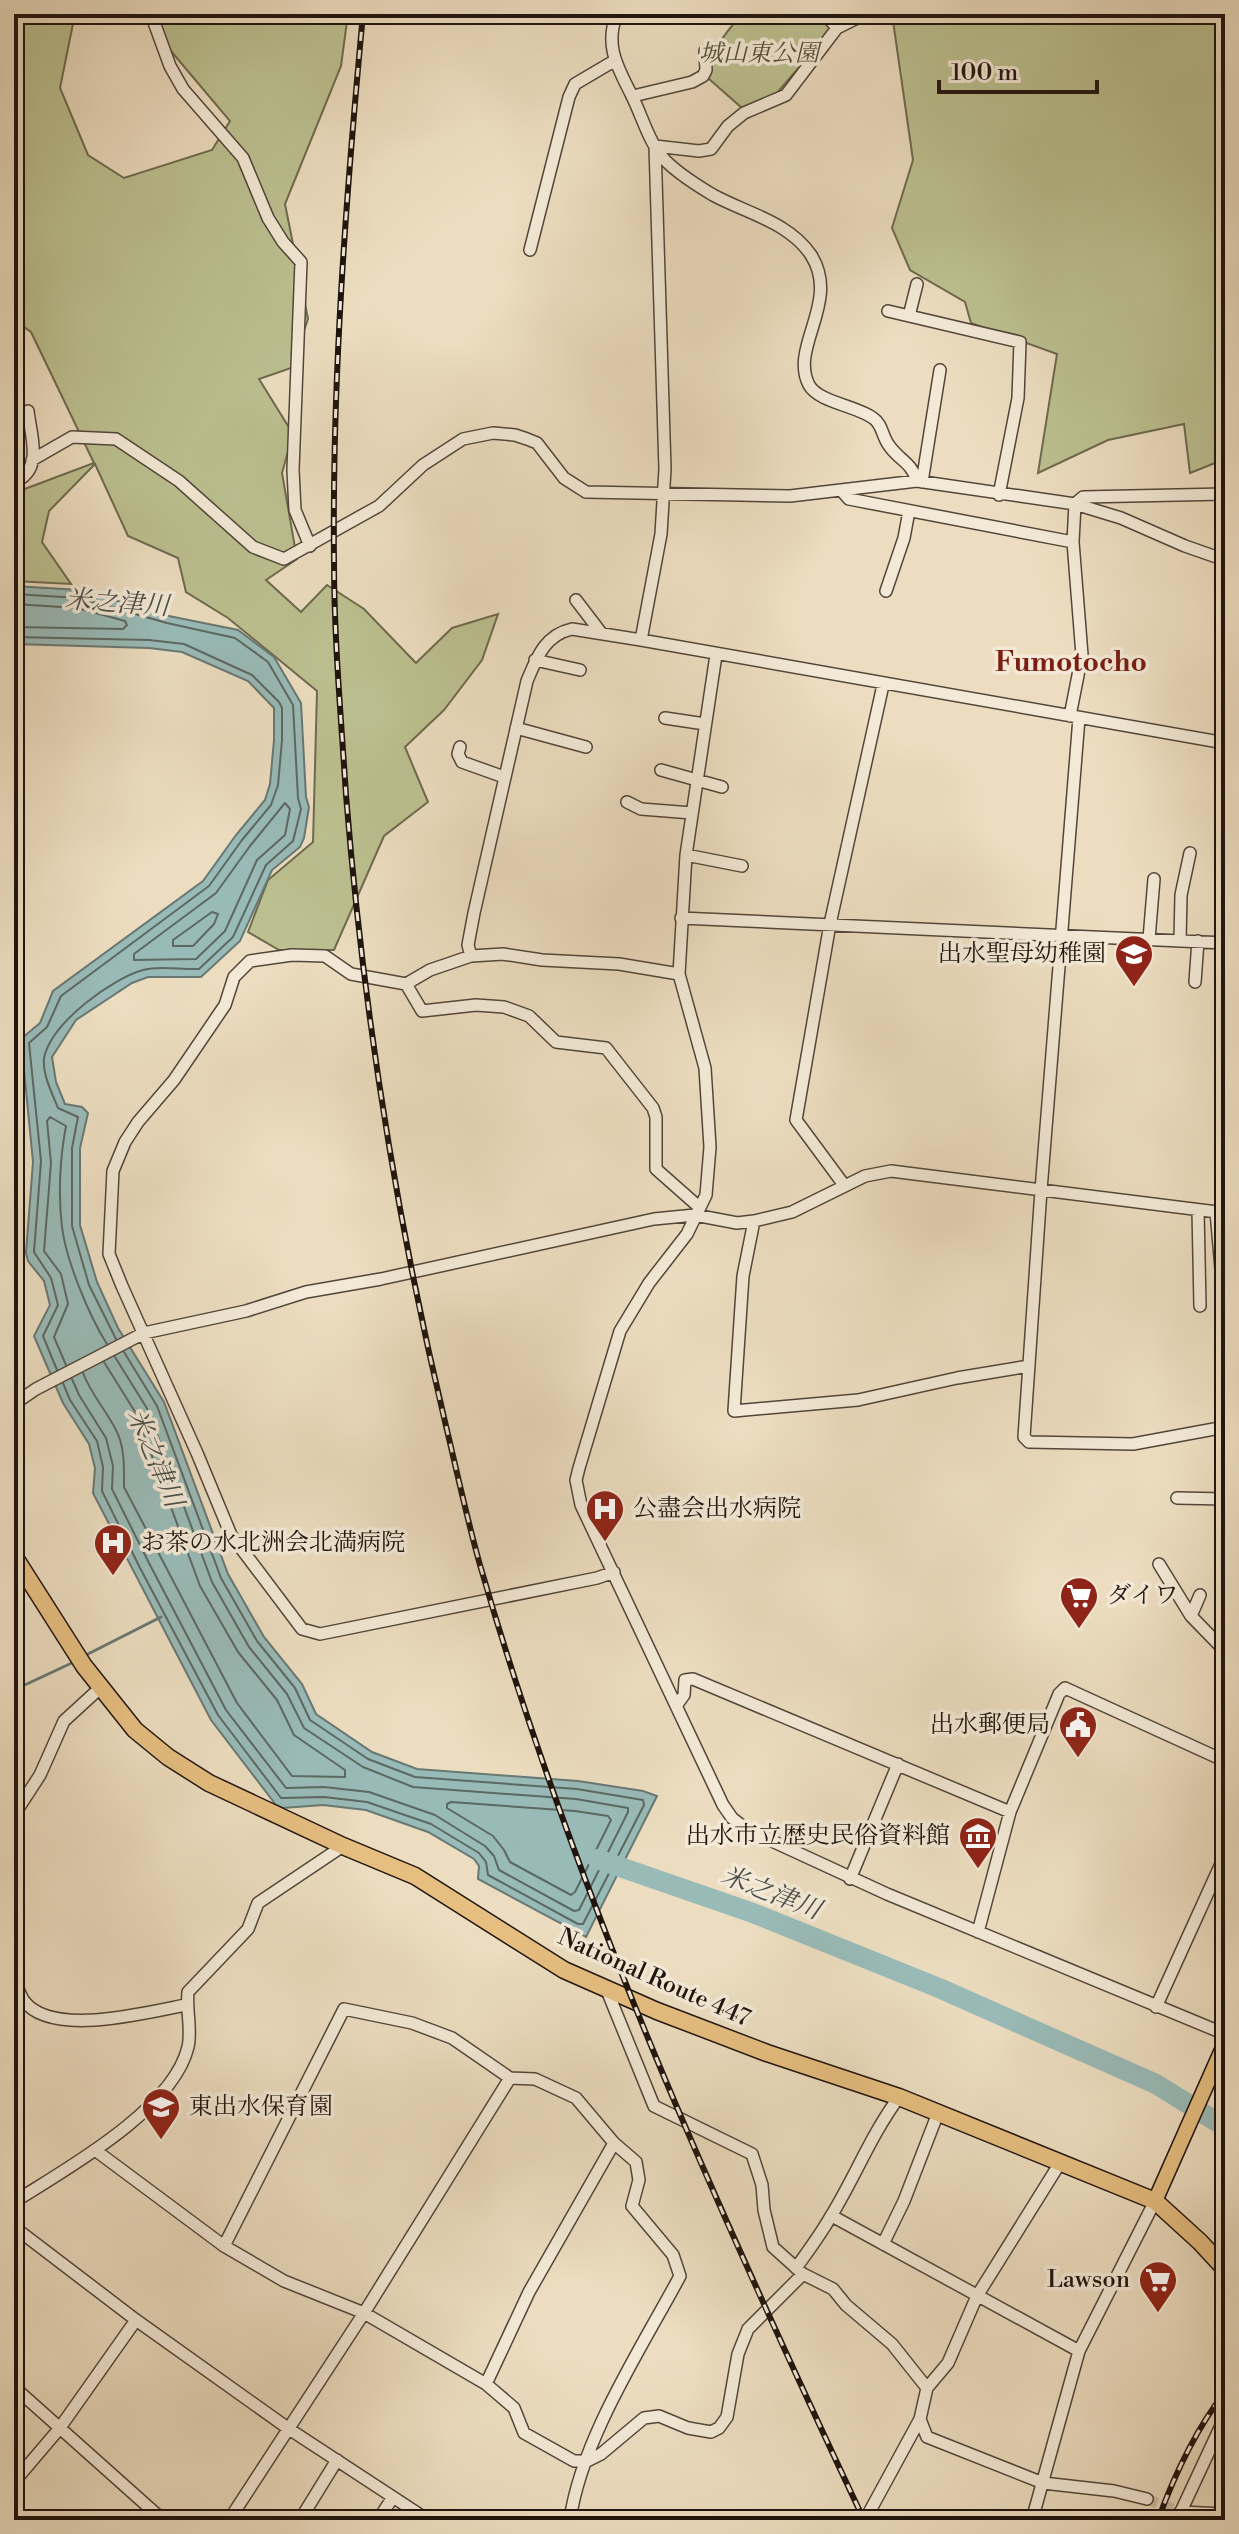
<svg xmlns="http://www.w3.org/2000/svg" width="1239" height="2534" font-family="'Libre Bodoni','Noto Serif JP',serif">
<style>
.green{fill:#bcc090;stroke:#6e6a4f;stroke-width:2}
.water{fill:#99bbb8;stroke:#687874;stroke-width:2}
.lines{fill:none;stroke-linecap:round;stroke-linejoin:round}
.shore{stroke:#5c6863;stroke-width:2}
.stream{stroke:#687874;stroke-width:3}
.river{stroke:#99bbb8;stroke-width:20}
.minor-tunnel{stroke:#cdbfa5;stroke-width:11;stroke-dasharray:11 5.5;stroke-linecap:butt}
.minor-casing{stroke:#52463a;stroke-width:14}
.major-casing{stroke:#1f140e;stroke-width:17}
.highway-casing{stroke:#1f140e;stroke-width:19}
.minor{stroke:#f3e9d6;stroke-width:11}
.major{stroke:#e6be80;stroke-width:14}
.highway{stroke:#e6be80;stroke-width:16}
.rail-casing{stroke:#1f140e;stroke-width:6}
.rail{stroke:#f3e9d6;stroke-width:3;stroke-dasharray:9;stroke-linecap:butt}
.labels{text-anchor:middle;dominant-baseline:central;stroke-width:7;stroke-linejoin:round;paint-order:stroke}
.park-label{font-size:24px;font-style:italic;fill:#56503c;stroke:#f3e9d6}
.poi-label{font-size:24px;fill:#1f140e;stroke:#f3e9d6;text-anchor:end}
.street-label{font-size:24px;fill:#1f140e;stroke:#f3e9d6}
.water-label{font-size:26px;font-style:italic;fill:#4a4e4a;stroke:#f3e9d6}
.quarter-label{font-size:28px;font-weight:bold;fill:#7a1f14;stroke:#f3e9d6}
</style>
<rect width="100%" height="100%" fill="#ecddc0"/>
<filter id="stains"><feTurbulence type="fractalNoise" baseFrequency=".0025" numOctaves="4"/><feColorMatrix values="0 0 0 0 .2 0 0 0 0 .09 0 0 0 0 .02 0 0 0 .5 -.17"/></filter>
<radialGradient id="worn" r=".72"><stop offset=".6" stop-color="#630" stop-opacity="0"/><stop offset="1" stop-color="#630" stop-opacity=".3"/></radialGradient>
<!-- green -->
<path class="green" d="M14 14H75L60 88 88 155 124 178 212 150 230 121 165 44 156 14H348L341 66 285 204 308 319 291 368 259 379 293 434 282 473 297 559 266 580 301 612 327 585 364 609 416 663 452 628 498 614 482 660 444 710 405 747 428 802 384 836 334 950H279L248 932 268 880 313 842 317 691 228 618 186 592 178 558 128 536 95 464 49 511 42 542 71 584 14 581V493L94 463 31 332 14 320Z
M742 14H820L830 26 828 34 776 94 742 108 708 78C708 54 726 32 742 14Z
M892 14H1225V459L1190 473 1184 424 1108 440 1038 473 1057 354 971 323 965 302 910 270 892 228 913 160Z"/>
<!-- water -->
<path class="water" d="M14 586 80 590 169 616 238 630 274 657 301 703 306 797 309 807 304 838 300 847 272 870 240 941 201 977H148L132 983 76 1020 52 1057 56 1082 65 1104 82 1107 88 1113 80 1148V1225L97 1282 118 1328 164 1402 228 1574 264 1637 302 1684 316 1714 372 1752 417 1769 578 1781 643 1791 657 1796 586 1937 478 1879 479 1866 474 1859 428 1832 366 1810 323 1805 283 1808 276 1805 211 1720 93 1493 95 1468 89 1444 63 1403 34 1336 50 1305 44 1281 28 1261 26 1253 33 1162 21 1039 40 1023 53 991 203 881 236 835 265 800 270 784 274 740V708L248 681 182 652 149 648 14 644Z"/>
<g class="lines">
<!-- shore -->
<path class="shore" d="M14 594 79 598 167 623 235 638 268 662 293 705 298 798 301 809 293 841 266 865 233 937 199 969C182 970 159 965 143 970 111 979 55 1021 45 1054 40 1070 52 1093 58 1108L78 1117 72 1148V1226L89 1285 116 1339
M14 604 77 608 125 621 127 625 123 629 14 627
M14 637 149 640 184 644 252 675 279 702 282 708V740L278 785 271 805 242 840 209 886 61 996 47 1027 29 1043 41 1161 34 1252 51 1278 58 1305 43 1336 57 1370
M285 803 290 809 285 835 257 860 225 931 196 959 134 960V954L216 893 250 846Z
M212 912 218 914 214 924 193 946H173V940Z
M66 1365 54 1337 68 1304 61 1274 44 1251 51 1163 47 1121 50 1117 66 1126C60 1157 58 1195 62 1227 66 1260 89 1316 107 1344
M83 1373C91 1394 106 1410 116 1430 125 1447 124 1468 124 1487L237 1703 292 1776 345 1777V1770L294 1735 277 1700 238 1652 200 1586 137 1415 104 1362
M72 1379 79 1395 106 1438 113 1466 112 1489 149 1563 226 1710 286 1788 324 1787 369 1792 435 1815 485 1846 494 1856 499 1870 574 1911 579 1910 628 1812V1808L576 1799 413 1787 363 1767 304 1728 287 1694 249 1647 212 1582 148 1410 115 1357
M63 1383 70 1400 97 1441 103 1467 102 1491 140 1568 218 1715 281 1798 324 1797 367 1802 431 1824 479 1853 486 1862 488 1875 578 1924H583L644 1805 643 1800 577 1789 415 1777 368 1759 310 1720 295 1688 257 1641 221 1578 157 1406 124 1352
M451 1802 575 1811 608 1816 611 1820 575 1892 571 1895 510 1862 504 1850 493 1836 447 1808V1804Z"/>
<!-- stream -->
<path class="stream" d="M86 1655 161 1617
M14 1690 76 1661"/>
<!-- river -->
<path class="river" d="M597 1859 753 1913 939 1988 1156 2084 1225 2127"/>
<!-- minor-tunnel -->
<path class="minor-tunnel" d="M1147 2499 1180 2512"/>
<!-- minor casing -->
<g class="minor-casing">
<path id="minor" d="M151 14 170 66 183 89 243 158 268 218 283 242 301 262 293 470 295 510 310 546
M617 14C604 45 618 68 631 94 643 117 649 146 669 164 682 176 698 186 713 195 746 213 789 222 811 255 841 302 789 347 809 385 818 402 857 406 873 418 882 424 882 435 888 444 898 460 911 461 917 481
M837 28 863 15
M633 96 692 82 703 76 706 70 705 51
M530 250 569 97 575 84 614 61
M888 311 1020 342 1018 398 999 495
M909 316 917 284
M14 419 28 411C31 437 44 470 14 482
M32 460 72 437 116 439 179 481 253 547 284 559 379 506 423 465 463 439 493 433 515 435 527 439 537 443 564 478 586 492 790 496 917 481 1075 504 1121 518 1185 546 1225 560
M922 482 940 370
M841 490 849 499 1073 542
M886 591 904 538 909 511
M576 600 602 634
M641 640 661 534 665 469 655 146 699 151 711 149 728 126 744 113 786 95 837 28 825 14
M716 655 686 855 679 974 705 1068 710 1147 706 1195 687 1234 649 1283 620 1331 579 1468 576 1480 581 1505 723 1805 732 1818 746 1829 887 1894 1225 2034
M535 660 580 670
M1070 716 1082 655 1073 542 1075 504 1083 497 1225 494
M665 718 705 724
M1079 718 1041 1190 1024 1437 1029 1442 1133 1444 1225 1427
M516 728 586 747
M460 747 458 754 462 762 504 777
M661 770 722 787
M627 802 641 809 692 813
M686 855 742 866
M681 918 1225 943
M1149 939 1154 879
M1180 941 1181 895 1190 853
M471 956 468 945 474 913 527 681C537 657 545 635 572 629L641 640 1225 743
M1195 982 1198 941
M406 984 422 1011 476 1005 504 1007 529 1016 556 1042 606 1048 653 1108 656 1117V1169L699 1207
M844 1185 796 1120 830 924 883 685
M1198 1210 1200 1306
M1216 1212 1225 1314
M754 1221 743 1276 734 1411 858 1400 957 1378 1029 1366
M14 1404 36 1389 144 1333 246 1311 306 1292 381 1279 654 1219 695 1215 737 1223 754 1221 792 1212 865 1176 891 1171 1225 1213
M1177 1498 1225 1499
M1159 1564 1191 1616
M614 1572 597 1578 320 1634 302 1629 231 1535 197 1453 122 1286 109 1254 113 1171 125 1142 138 1122 174 1080 225 1005 234 977 250 961 292 955 325 956 351 974 406 984 430 970 471 956 503 954 542 960 619 964 679 974
M1200 1595 1191 1616 1225 1651
M676 1706 684 1695 685 1680 693 1679 1010 1812
M14 1815 40 1775 64 1721 100 1688
M850 1879 898 1764
M978 1932 1010 1812 1059 1694 1065 1688 1225 1761
M14 1978C17 1985 19 1994 24 2001 52 2038 147 2012 186 2005
M606 1988 654 2106 752 2154 762 2185 764 2210 773 2247 803 2274 833 2289 846 2305 892 2344 927 2388 920 2419 865 2520
M1156 2007 1225 1855
M95 2150 224 2246 284 2281 364 2313 486 2384 514 2408 524 2433 574 2461H587L601 2454 644 2418 659 2416 688 2428 711 2432 719 2428 727 2417 738 2354 748 2329 803 2274
M14 2202C66 2169 173 2110 188 2047 192 2030 186 2010 188 1992L248 1929 258 1903 343 1846
M832 2216 1079 2351
M14 2227 136 2320 289 2429 428 2520
M883 2244 904 2201 938 2113
M224 2246 344 2009 412 2023 452 2038 510 2078 535 2079 576 2098 614 2143 636 2162 639 2180 632 2206 673 2255 680 2276C642 2347 581 2440 570 2520
M796 2268C808 2251 821 2234 831 2216 855 2177 871 2135 899 2097
M486 2384 529 2292 614 2143
M14 2387 163 2520
M927 2388 948 2363 977 2296 1060 2163
M920 2419 927 2437 1043 2483 1114 2491 1147 2499
M14 2482 59 2429 136 2320
M1180 2512 1225 2514
M229 2520 364 2313 510 2078
M300 2520 337 2460
M378 2520 393 2497
M1032 2520 1079 2351 1155 2201
M1177 2520 1225 2417"/>
</g>
<!-- major casing -->
<g class="major-casing">
<path id="major" d="M1155 2201 1225 2043"/>
</g>
<!-- highway casing -->
<g class="highway-casing">
<path id="highway" d="M14 1556 84 1666 135 1730 168 1757 209 1783 343 1846 415 1876 564 1970 657 2011 767 2053 899 2097 1155 2201 1200 2242 1225 2269"/>
</g>
<!-- minor -->
<use href="#minor" class="minor"/>
<!-- major -->
<use href="#major" class="major"/>
<!-- highway -->
<use href="#highway" class="highway"/>
<!-- rail casing -->
<g class="rail-casing">
<path id="rail" d="M363 14C346 196 332 378 334 561 334 639 341 717 346 795 363 1008 396 1218 446 1426 457 1472 467 1519 480 1565 575 1895 718 2210 864 2520
M1158 2520C1174 2476 1196 2429 1225 2392"/>
</g>
<!-- rail -->
<use href="#rail" class="rail"/>
</g>
<!-- icons -->
<defs>
<g id="school-pin" transform="scale(2)"><path d="M0 17L-7.5 6A9.5 9.5 0 1 1 7.5 6Z" fill="#8f2418" stroke="#f3e9d6"/><path d="M0-5L7-2L0 1L-7-2ZM-4 1L0 2.5L4 1V4Q0 6-4 4Z" fill="#fff"/></g>
<g id="hospital-pin" transform="scale(2)"><path d="M0 17L-7.5 6A9.5 9.5 0 1 1 7.5 6Z" fill="#8f2418" stroke="#f3e9d6"/><path d="M-5-5h3v3.5h4V-5h3V5h-3V1.5h-4V5h-3Z" fill="#fff"/></g>
<g id="supermarket-pin" transform="scale(2)"><path d="M0 17L-7.5 6A9.5 9.5 0 1 1 7.5 6Z" fill="#8f2418" stroke="#f3e9d6"/><path d="M-6-5.5h2.5l.6 2H6L4.5 2H-2.5L-4.4-4H-6ZM-1.5 3.2a1.3 1.3 0 1 0 .1 0ZM3 3.2a1.3 1.3 0 1 0 .1 0Z" fill="#fff"/></g>
<g id="civic-pin" transform="scale(2)"><path d="M0 17L-7.5 6A9.5 9.5 0 1 1 7.5 6Z" fill="#8f2418" stroke="#f3e9d6"/><path d="M-.6-6.5H3V-4.5H.6V-3L4-1V1h2V6H-6V1h2V-1L-.6-3ZM-1.2 2.5V6h2.4V2.5Z" fill="#fff"/></g>
<g id="museum-pin" transform="scale(2)"><path d="M0 17L-7.5 6A9.5 9.5 0 1 1 7.5 6Z" fill="#8f2418" stroke="#f3e9d6"/><path d="M0-6L6-3V-2H-6V-3ZM-5-1h2V3h-2ZM-1-1h2V3h-2ZM3-1h2V3H3ZM-6 4H6V6H-6Z" fill="#fff"/></g>
</defs>
<g fill-rule="evenodd">
<use href="#school-pin" x="1134" y="954"/>
<use href="#hospital-pin" x="605" y="1509"/>
<use href="#hospital-pin" x="113" y="1543"/>
<use href="#supermarket-pin" x="1079" y="1596"/>
<use href="#civic-pin" x="1078" y="1725"/>
<use href="#museum-pin" x="978" y="1836"/>
<use href="#school-pin" x="161" y="2107"/>
<use href="#supermarket-pin" x="1158" y="2280"/>
</g>
<g class="labels">
<!-- park labels -->
<g class="park-label">
<text x="759" y="54">城山東公園</text>
</g>
<!-- poi labels -->
<g class="poi-label">
<text x="1106" y="954">出水聖母幼稚園</text>
<text x="633" y="1509" text-anchor="start">公盡会出水病院</text>
<text x="141" y="1543" text-anchor="start">お茶の水北洲会北満病院</text>
<text x="1107" y="1596" text-anchor="start">ダイワ</text>
<text x="1050" y="1725">出水郵便局</text>
<text x="950" y="1836">出水市立歴史民俗資料館</text>
<text x="189" y="2107" text-anchor="start">東出水保育園</text>
<text x="1130" y="2280">Lawson</text>
</g>
<!-- street labels -->
<g class="street-label">
<text transform="translate(654 1978) rotate(24)">National Route 447</text>
</g>
<!-- water labels -->
<g class="water-label">
<text transform="translate(117 603) rotate(4)">米之津川</text>
<text transform="translate(155 1458) rotate(67)">米之津川</text>
<text transform="translate(771 1893) rotate(21)">米之津川</text>
</g>
<!-- quarter labels -->
<g class="quarter-label">
<text x="1071" y="662">Fumotocho</text>
</g>
</g>
<!-- margin -->
<rect width="1239" height="2534" fill="none" stroke="#ecddc0" stroke-width="48"/>
<rect x="16" y="16" width="1207" height="2502" fill="none" stroke="#1f140e" stroke-width="4"/>
<rect x="24" y="24" width="1191" height="2486" fill="none" stroke="#1f140e" stroke-width="2"/>
<!-- scale -->
<path d="M939 80v12h158v-12" fill="none" stroke="#1f140e" stroke-width="4"/>
<text x="951" y="80" font-size="24" fill="#1f140e" stroke="#f3e9d6" stroke-width="6" paint-order="stroke">100 m</text>
<rect width="100%" height="100%" filter="url(#stains)"/>
<rect width="100%" height="100%" fill="url(#worn)"/>
</svg>
